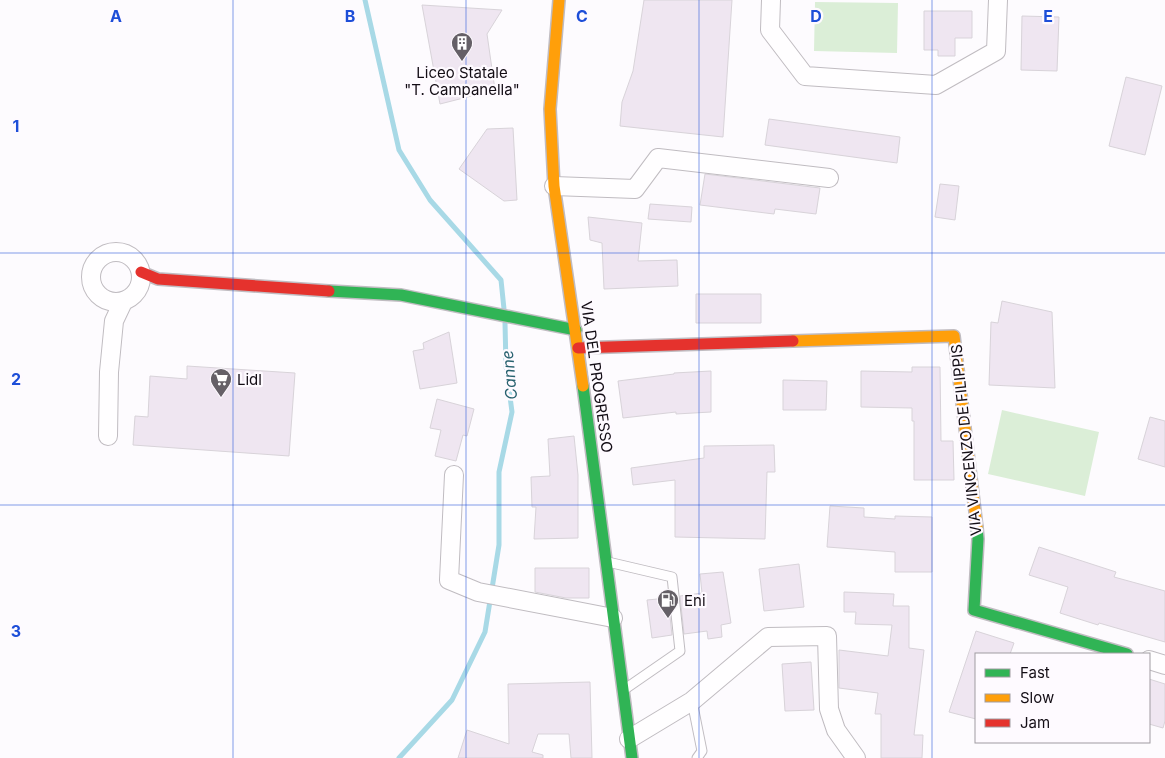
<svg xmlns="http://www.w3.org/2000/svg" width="1165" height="758" font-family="Inter,sans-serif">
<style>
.green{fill:#dbeed7}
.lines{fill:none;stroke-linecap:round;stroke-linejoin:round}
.stream{stroke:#a8d9e6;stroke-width:5}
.building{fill:#efe6f1;stroke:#d8d3d9}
.lane-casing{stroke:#c0bcc1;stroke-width:11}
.street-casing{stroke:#c0bcc1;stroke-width:20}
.fast-casing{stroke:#c0bcc1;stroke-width:14}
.slow-casing{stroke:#c0bcc1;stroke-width:14}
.jam-casing{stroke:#c0bcc1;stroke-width:14}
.lane{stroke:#fffeff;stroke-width:9}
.street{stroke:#fffeff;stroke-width:18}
.fast{stroke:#30b455;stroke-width:11}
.slow{stroke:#ff9f0a;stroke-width:11}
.jam{stroke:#e5322d;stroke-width:11}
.grid{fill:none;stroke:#1d4ed8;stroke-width:1;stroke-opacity:0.55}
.labels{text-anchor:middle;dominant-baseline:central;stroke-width:4.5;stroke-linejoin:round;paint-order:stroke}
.poi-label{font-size:15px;fill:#130d15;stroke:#fefaff;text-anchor:start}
.street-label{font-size:15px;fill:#130d15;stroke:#fefaff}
.water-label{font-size:16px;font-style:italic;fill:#27616e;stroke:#fefaff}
.grid-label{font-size:16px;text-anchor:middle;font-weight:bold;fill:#1d4ed8;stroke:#fefaff;stroke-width:4.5;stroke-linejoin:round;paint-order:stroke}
</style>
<rect width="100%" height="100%" fill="#fdfbfe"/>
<!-- green -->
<path class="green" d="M815 2 898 3 897 53 814 51Z
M1002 410 1099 432 1085 496 988 474Z"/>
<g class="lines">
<!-- stream -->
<path class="stream" d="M365 0 399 150 430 200 501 280 504 309
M399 758 452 700 485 632 499 545V472L512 412 506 366 505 323"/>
</g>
<!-- building -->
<path class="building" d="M644 0H732L723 137 620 126 622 102 633 71Z
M422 5 502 10 487 34 495 90 440 104Z
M924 11H972V38H955V56H938V50H924Z
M1022 16 1059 17 1057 71 1021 70Z
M1126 77 1162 86 1145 155 1109 146Z
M769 119 900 137 897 163 765 145Z
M513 128 517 200 504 201 459 169 487 129Z
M705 174 820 188 816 214 775 209 774 214 700 205Z
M940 184 959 186 955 220 935 217Z
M650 204 692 207 691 222 648 219Z
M588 217 642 223 638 261 677 260 678 286 604 289 602 243 590 240Z
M696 294H761V323H696Z
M1002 301 1052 312 1055 388 989 385 991 322 998 323Z
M449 332 457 383 420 389 413 351 424 349 423 343Z
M187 366 295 373 289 456 133 445 135 416 148 417 150 376 187 379Z
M912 367H940L941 441H953L954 480H914V421H912V408L861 407V371L912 372Z
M711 371V412L676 414V412L623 418 618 381 674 374V373Z
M783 380 827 381 826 410H783Z
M437 399 474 409 467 436 463 435 456 461 435 456 441 430 430 428Z
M1150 417 1165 421V467L1138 459Z
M574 436 578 475V538L534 539 536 507H532L531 477 550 476 548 439Z
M774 445 775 472H767L765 539 675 537V480L633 485 631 468 704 458V446Z
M830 506 864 508V517L895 519V516L932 517V572H895V552L827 547Z
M1039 547 1116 572 1114 577 1165 591V642L1099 623 1098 625 1060 613 1068 587 1029 575Z
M799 564 804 607 764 611 759 569Z
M535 568H589V598H566L535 592Z
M723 572 731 623 721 625 722 637 708 639 707 631 684 634 680 596 702 593 700 574Z
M844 592 894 594 893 606H909V648L924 650 914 735H923L922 758H881V714H875L878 693 839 688V650L888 656 892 625 855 624 856 612H844Z
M668 598 672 635 652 638 647 600Z
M976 631 1014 643 1010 654H976V719L949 712Z
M811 662 814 710 785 711 782 664Z
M1149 679 1165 684V721L1163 728 1149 724Z
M590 682 592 758H571L569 734H538L532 752 543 755V758H458L467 730 509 744 508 684Z"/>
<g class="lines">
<!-- lane casing -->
<g class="lane-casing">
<path id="lane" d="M608 562 672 577 680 651 625 689
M692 701 702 751 697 758"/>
</g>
<!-- street casing -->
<g class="street-casing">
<path id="street" d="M771 0 770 30 805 76 936 85 996 51 998 0
M554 186 635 189 658 158 829 178
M91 277a25 25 0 1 1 50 0a25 25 0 1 1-50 0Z
M108 436 109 372 114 321 123 302
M454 475 449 580 478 592 613 618
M1149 660 1165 665
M629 739 692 701 768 637 827 636 829 709 836 730 856 758"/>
</g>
<!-- fast casing -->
<g class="fast-casing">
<path id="fast" d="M329 291 401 295 576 330
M583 386 632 758
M977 528 978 539 974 610 1127 654"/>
</g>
<!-- slow casing -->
<g class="slow-casing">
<path id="slow" d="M559 0 550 109 554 186 583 386
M793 341 954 336 977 528"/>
</g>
<!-- jam casing -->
<g class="jam-casing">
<path id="jam" d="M141 272 158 279 329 291
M578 348 793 341"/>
</g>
<!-- lane -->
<use href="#lane" class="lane"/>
<!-- street -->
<use href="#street" class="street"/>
<!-- fast -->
<use href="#fast" class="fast"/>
<!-- slow -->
<use href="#slow" class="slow"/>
<!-- jam -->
<use href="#jam" class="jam"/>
</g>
<!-- grid -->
<path class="grid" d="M233 0V758M466 0V758M699 0V758M932 0V758M0 253H1165M0 505H1165"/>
<!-- icons -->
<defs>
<g id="building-pin" transform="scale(1.125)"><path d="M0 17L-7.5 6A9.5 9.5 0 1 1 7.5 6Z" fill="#656067" stroke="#fefaff"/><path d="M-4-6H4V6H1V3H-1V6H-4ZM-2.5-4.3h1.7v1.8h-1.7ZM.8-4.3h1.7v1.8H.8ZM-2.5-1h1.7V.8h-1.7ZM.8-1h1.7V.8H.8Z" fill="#fff"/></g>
<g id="supermarket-pin" transform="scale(1.125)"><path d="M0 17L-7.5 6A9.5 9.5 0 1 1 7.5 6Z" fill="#656067" stroke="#fefaff"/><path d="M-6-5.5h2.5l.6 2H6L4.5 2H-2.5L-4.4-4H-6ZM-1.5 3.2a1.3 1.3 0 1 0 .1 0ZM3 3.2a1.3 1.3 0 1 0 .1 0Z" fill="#fff"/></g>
<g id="fuel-pin" transform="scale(1.125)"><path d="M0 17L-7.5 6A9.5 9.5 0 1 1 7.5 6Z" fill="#656067" stroke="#fefaff"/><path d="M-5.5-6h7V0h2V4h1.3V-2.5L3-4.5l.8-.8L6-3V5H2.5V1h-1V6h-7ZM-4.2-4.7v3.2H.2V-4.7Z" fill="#fff"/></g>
</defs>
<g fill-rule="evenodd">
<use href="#building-pin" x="462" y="43"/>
<use href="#supermarket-pin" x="221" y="379"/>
<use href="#fuel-pin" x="668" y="600"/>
</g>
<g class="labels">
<!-- poi labels -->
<g class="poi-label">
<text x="462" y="72" text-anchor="middle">Liceo Statale<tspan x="462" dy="17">"T. Campanella"</tspan></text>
<text x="237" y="379">Lidl</text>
<text x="684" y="600">Eni</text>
</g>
<!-- street labels -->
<g class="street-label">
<text transform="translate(597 377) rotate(82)">VIA DEL PROGRESSO</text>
<text transform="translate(966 440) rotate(-96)">VIA VINCENZO DE FILIPPIS</text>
</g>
<!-- water labels -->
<g class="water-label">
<text transform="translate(509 375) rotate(-95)">Canne</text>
</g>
</g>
<g class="grid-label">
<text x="116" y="22">A</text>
<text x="350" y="22">B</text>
<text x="582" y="22">C</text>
<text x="816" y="22">D</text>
<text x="1048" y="22">E</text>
<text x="16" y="132">1</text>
<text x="16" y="385">2</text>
<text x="16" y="637">3</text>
</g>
<!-- legend -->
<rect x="975" y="653" width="175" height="90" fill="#fefaff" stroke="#a09ba1"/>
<rect x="985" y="669" width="25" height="8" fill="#30b455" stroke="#a09ba1"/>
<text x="1020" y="678" font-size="15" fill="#130d15">Fast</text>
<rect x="985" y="694" width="25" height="8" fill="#ff9f0a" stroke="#a09ba1"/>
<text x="1020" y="703" font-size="15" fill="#130d15">Slow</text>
<rect x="985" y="719" width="25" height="8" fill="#e5322d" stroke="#a09ba1"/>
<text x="1020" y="728" font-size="15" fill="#130d15">Jam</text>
</svg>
